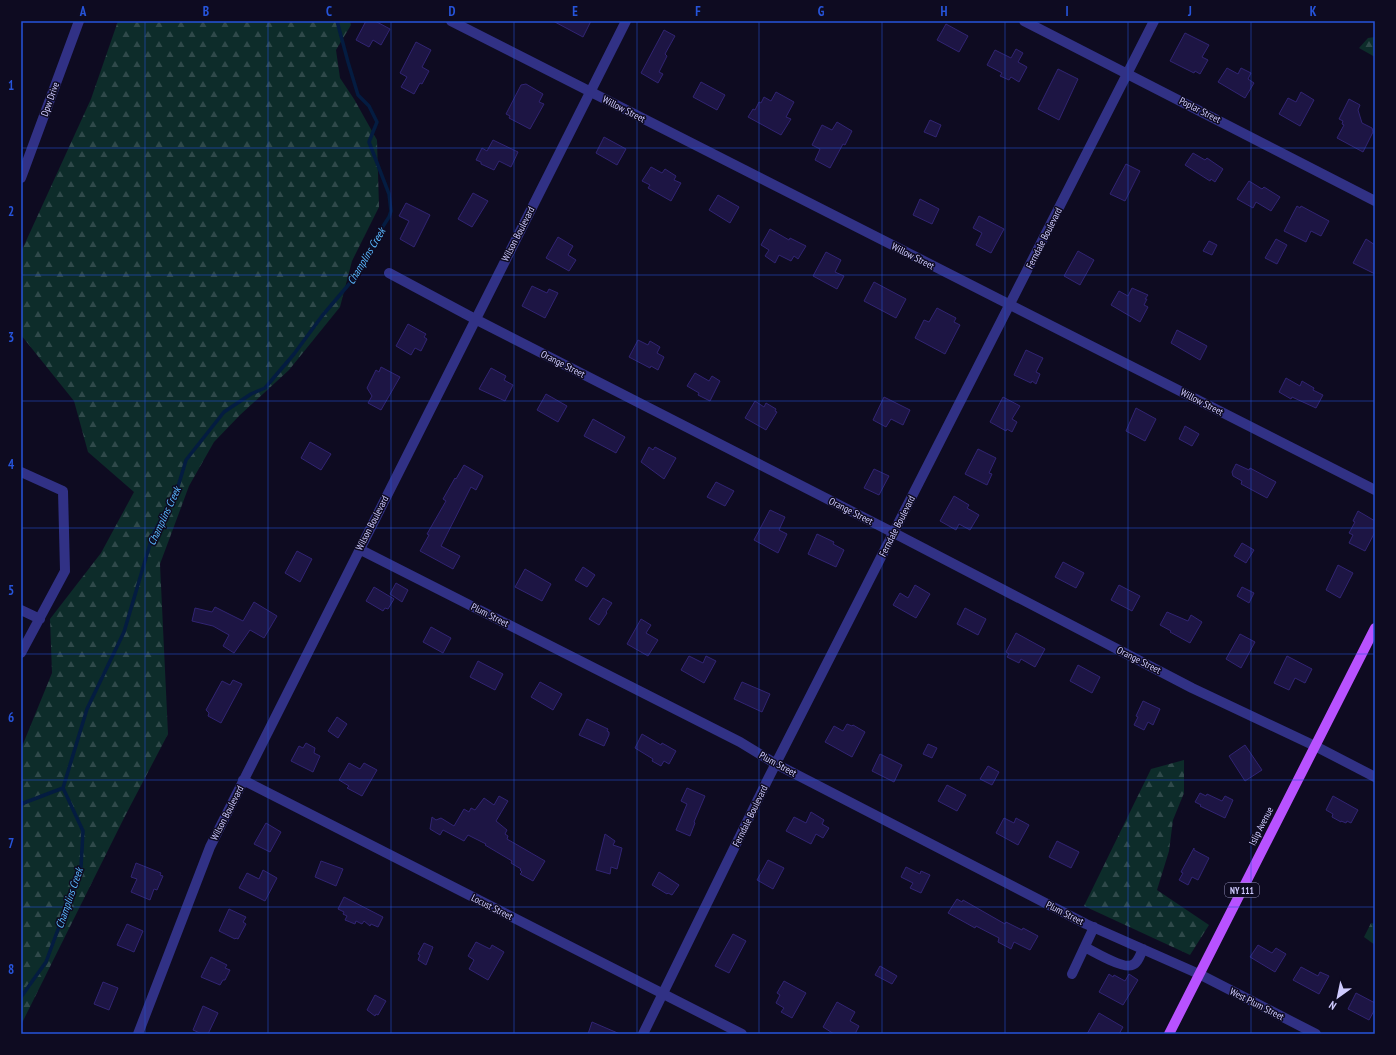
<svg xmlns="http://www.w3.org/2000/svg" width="1396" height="1055" font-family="'PT Sans Narrow',sans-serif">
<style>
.forest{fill:url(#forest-firs)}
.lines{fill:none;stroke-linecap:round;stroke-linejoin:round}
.stream{stroke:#041c41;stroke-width:3.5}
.building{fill:#1d1544;stroke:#312473}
.minor{stroke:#313185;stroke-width:10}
.major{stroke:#b852ff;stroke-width:10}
.grid{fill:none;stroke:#2654da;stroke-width:1;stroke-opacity:0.55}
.labels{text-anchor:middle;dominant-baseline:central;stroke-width:3;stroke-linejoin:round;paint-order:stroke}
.shield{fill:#0e0b21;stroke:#9591bc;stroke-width:1}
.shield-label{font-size:9px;font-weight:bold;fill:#cfcbff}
.street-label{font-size:10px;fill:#cfcbff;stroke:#0e0b21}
.water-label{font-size:11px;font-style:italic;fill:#59b8ff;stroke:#0e0b21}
.neatline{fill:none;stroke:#2654da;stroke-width:1.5}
.grid-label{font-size:13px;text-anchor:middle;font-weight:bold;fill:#2654da}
</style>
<defs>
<pattern id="forest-firs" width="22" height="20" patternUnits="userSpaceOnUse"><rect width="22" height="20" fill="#0d2c2a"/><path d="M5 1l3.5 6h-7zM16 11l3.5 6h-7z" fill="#2f494a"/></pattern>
</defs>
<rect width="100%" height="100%" fill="#0e0b21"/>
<!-- forest -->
<path class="forest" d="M118 21H350L351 25 336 50 340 78 354 99 377 140 379 207 352 261 340 307 289 370 240 415 214 442 189 486 160 564 168 734 125 816 21 1025V749L52 673 50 619 101 553 134 492 88 452 74 401 21 335V252L91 99Z
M1375 37V57L1359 48 1368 38Z
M1184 760V793L1173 820 1169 851 1157 890 1209 925 1190 955 1084 906 1151 769Z
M1371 923 1375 924V945L1364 937Z"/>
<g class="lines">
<!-- stream -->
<path class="stream" d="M21 804 63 788
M21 997 46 962 81 867 83 831 63 788 87 709 124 632 153 534 177 490 186 460 224 412 251 394 265 388 294 354 322 316 356 276 373 242 389 217 391 211 389 194 369 142 377 122 369 106 358 95 348 62 337 21"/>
</g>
<!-- building -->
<path class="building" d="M366 21H375L390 29 381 45 373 40 369 47 356 40Z
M553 21H591L583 37Z
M946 24 968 36 959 52 937 40Z
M664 30 675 36 665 54 667 56 659 72 663 74 658 83 641 73Z
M1185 33 1209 45 1202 57 1208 60 1200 74 1195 71 1194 73 1170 61Z
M416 42 431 50 422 67 429 71 422 84 420 83 414 94 401 87 407 77 400 73Z
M1016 49 1023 53 1018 62 1027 67 1019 82 1011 77 1009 80 1000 76 1002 73 987 65 995 50 1011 58Z
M1227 68 1238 74 1241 68 1251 73 1248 79 1254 83 1245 98 1218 82Z
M1058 69 1078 79 1059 120 1038 109Z
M701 82 725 95 717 110 693 97Z
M526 84 543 94 539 102 544 104 530 129 509 118 510 116 506 114 521 85Z
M776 92 794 102 786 117 791 119 781 135 748 117 753 109 755 110 759 102 761 103 764 97 771 101Z
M1301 92 1314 100 1300 126 1279 114 1288 98 1296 102Z
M1349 99 1360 105 1358 110 1362 123 1372 128 1373 132 1363 152 1337 138 1344 125 1342 124 1343 121 1339 119Z
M930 120 941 125 936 137 924 132Z
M837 122 852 131 845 145 843 144 830 168 815 160 820 149 812 145 822 125 832 130Z
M604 137 626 149 617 165 596 153Z
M493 140 518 152 511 167 499 161 494 170 481 164V162L476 160 482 148 487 151Z
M1193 153 1205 160 1207 158 1223 169 1215 182 1211 179 1210 181 1185 165Z
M1126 164 1140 171 1125 201 1110 194Z
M651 167 662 173 665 169 676 176 674 180 681 183 671 201 648 188 650 185 642 181Z
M1249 181 1262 189 1264 187 1280 197 1271 211 1256 202 1253 208 1237 199Z
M473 193 488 201 472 227 458 219Z
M718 195 739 207 730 223 709 210Z
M920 199 939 209 932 224 913 215Z
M406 203 430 215 414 247 400 239 409 221 399 216Z
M1297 206 1300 208 1301 206 1329 221 1321 236 1311 231 1306 242 1284 231Z
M979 216 1004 229 991 253 976 245 982 233 973 228Z
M770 229 789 240 790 238 806 246 798 259 794 256 791 261 779 255 775 263 765 256 769 250 761 245Z
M558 237 573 246 568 255 576 260 569 271 546 258Z
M1276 239 1287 245 1277 264 1265 258Z
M1366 239 1375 245V274L1353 263Z
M1209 241 1217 245 1212 255 1203 251Z
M1078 251 1094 260 1080 285 1064 276Z
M826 252 841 260 835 272 844 276 837 289 813 276Z
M874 282 906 299 896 318 864 301Z
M532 286 547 293 549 289 558 293 545 318 522 306Z
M1132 288 1148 295 1145 299H1147L1144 305 1148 307 1140 322 1111 305 1119 291 1128 296Z
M937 308 956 318 954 322 960 325 945 354 915 338 924 320 929 322Z
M408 324 426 334 424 337 427 339 421 351 415 348 411 355 396 346Z
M1177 330 1207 346 1200 360 1171 343Z
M638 340 648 345 650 341 660 347 657 353 664 357 658 370 651 366 650 368 629 357Z
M1026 350 1043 358 1036 372 1040 374 1036 384 1032 381 1031 383 1014 375Z
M381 367 400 377 381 410 368 403 372 396 367 388 376 370 379 372Z
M491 368 506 376 504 380 513 385 505 401 479 389Z
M695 373 709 381 712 376 720 381 710 401 698 395 699 393 687 386Z
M1286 378 1300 386 1302 381 1314 388 1313 390 1323 395 1316 408 1292 397 1291 399 1279 392Z
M546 394 567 406 558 422 537 410Z
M884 397 910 410 903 425 891 419 886 427 873 420Z
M1003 397 1020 406 1012 419 1017 422 1012 432 1007 429 1006 431 990 422Z
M755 401 764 407 766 403 776 409 775 411 777 412 766 430 745 418Z
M1136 408 1156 419 1145 441 1126 431Z
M593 419 625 437 616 453 584 436Z
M1185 426 1199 434 1192 446 1179 439Z
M310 442 331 454 321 470 301 458Z
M649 447 653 450 655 447 676 458 664 479 641 462Z
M978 449 996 458 989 473 992 474 987 485 965 474Z
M1236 464 1249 470 1250 468 1276 482 1267 498 1241 484 1242 481 1233 476 1232 472Z
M464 465 483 476 476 490 471 487 441 546 460 556 453 569 420 551 429 535 427 534 446 501 443 499 455 478 456 479Z
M874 469 889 476 879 495 864 488Z
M716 482 734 491 725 506 707 497Z
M954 496 969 505 967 508 979 515 970 530 959 524 956 530 940 521Z
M770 510 785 517 779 530 787 534 778 553 754 540Z
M1358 511 1375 521V532L1365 551 1349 543 1353 535 1349 533 1355 522 1353 521Z
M817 534 834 542 833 544 844 550 836 567 808 554Z
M1242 543 1254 550 1246 563 1234 556Z
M297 551 312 559 300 582 285 573Z
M1063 562 1084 573 1076 588 1055 577Z
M1338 565 1353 573 1340 598 1326 590Z
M583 567 595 575 587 587 575 580Z
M525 569 551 584 542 601 515 587Z
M396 583 408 590 402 602 390 594Z
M915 585 930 594 916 618 893 605 900 593 908 598Z
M1119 585 1140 596 1132 611 1111 600Z
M374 587 394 599 388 609 385 608 383 611 366 601Z
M1242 587 1254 593 1249 603 1237 596Z
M603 598 612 603 606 612 607 613 599 625 589 619Z
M254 602 277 616 264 638 250 630 234 653 223 646 229 635 213 626 192 621 195 608 212 612 215 607 243 621Z
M965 608 986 619 978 635 957 624Z
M1167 612 1188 621 1191 615 1202 622 1190 643 1170 632 1171 631 1160 625Z
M641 619 651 625 646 633 658 640 648 656 627 644Z
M431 627 451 638 443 653 423 642Z
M1016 633 1045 649 1035 667 1021 659 1019 663 1007 657 1009 654 1006 652Z
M1240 634 1255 642 1241 668 1226 659Z
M689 656 703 663 706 656 716 661 704 683 681 670Z
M1287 656 1312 669 1305 683 1295 678 1289 690 1274 683Z
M478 661 503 674 495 690 470 677Z
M1078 665 1100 677 1092 693 1070 681Z
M233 680 242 684 221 723 208 716 209 713 206 710 222 681 230 685Z
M540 682 562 694 553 710 531 697Z
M742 682 770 694 762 712 734 699Z
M1143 701 1160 709 1153 725 1148 722 1144 730 1134 725 1138 717 1136 716Z
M337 717 347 724 338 738 328 731Z
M587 719 608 729 607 731 609 732V735L604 746 579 735Z
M847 724 852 726 853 725 865 732 852 757 825 742 834 726 843 731Z
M642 734 661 745 662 743 676 751 669 764 664 761 661 766 652 761 653 759 635 748Z
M306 743 315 748 314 753 320 756 313 772 291 761 299 746 303 748Z
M928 744 937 748 932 758 923 754Z
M1245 745 1262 770 1245 781 1229 756Z
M880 754 902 765 894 782 872 771Z
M349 763 360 769 364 763 377 770 362 796 347 788 349 786 339 780Z
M988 766 999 772 992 785 980 779Z
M947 785 966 795 957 811 938 801Z
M687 788 705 796 694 822 695 823 690 836 676 830 687 804 681 801Z
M1200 793 1206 796 1207 794 1222 801 1225 796 1233 800 1225 818 1200 806 1201 805 1195 802Z
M499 796 508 801 496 821 507 830 505 834 508 836 507 839 545 861 533 881 520 874 522 872 520 870 521 869 511 863 512 861 485 845 486 844 468 835 464 841 443 830 440 835 430 829 432 817 436 820 441 818 454 826 464 809 469 812 471 808 475 810 484 798 494 805Z
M1333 796 1358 810 1351 823 1347 821 1346 823 1341 821V822L1332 817 1333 814 1326 810Z
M811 812 824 820 822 824 829 828 823 838 816 834 811 844 786 831 794 817 806 823Z
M1004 818 1014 823 1016 818 1029 825 1018 845 996 833Z
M266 823 281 832 270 852 254 844Z
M605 834 615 841 613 845 622 848 617 869 611 867 610 874 596 870Z
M1057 841 1079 852 1071 868 1049 857Z
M1194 848V850L1209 858 1198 880 1192 877 1188 885 1179 880 1183 873 1181 872Z
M768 860 784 868 773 889 757 880Z
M321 861 343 869 336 886 315 877Z
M136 863 161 873 160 875 163 876 157 890 154 889 150 900 131 892 137 879 131 877Z
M906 867 920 874 921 871 930 875 921 893 910 888 913 883 901 877Z
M263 870 277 878 265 901 239 888 247 873 259 879Z
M659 872 679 885 672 895 668 893 667 894 652 885Z
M344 897 383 917 378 927 371 924 370 926 364 921 362 924 356 921 355 924 345 920 347 916 343 914 344 912 338 909Z
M957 899 962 902 963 900 1005 924 1006 922 1022 930 1023 928 1038 936 1030 950 1014 942 1011 949 998 942 999 938 976 926 975 928 948 913Z
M229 909 246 917 243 922 246 924 238 939 236 938 235 939 219 931Z
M127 924 143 931 134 952 117 945Z
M733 934 746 941 729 973 715 966Z
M476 942 490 949 492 945 504 952 488 980 469 969 474 960 468 956Z
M424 943 433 947 426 965 418 960 420 955 418 954Z
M1258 945 1272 953 1276 948 1286 954 1275 972 1250 957Z
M211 957 227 965 225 968 230 970 225 980H223L220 985 201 977Z
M880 966 897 976 892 984 875 975Z
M1301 967 1318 976 1320 972 1329 976 1319 994 1293 980Z
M1109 974 1113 977 1114 975 1125 981 1129 974 1138 980 1123 1005 1099 992Z
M784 981 806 993 792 1018 781 1012 784 1008 776 1003 780 995 777 993Z
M103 982 118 988 109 1010 94 1004Z
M1356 993 1375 1003V1009L1369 1020 1348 1009Z
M375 995 386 1001 378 1015 376 1014 375 1016 367 1010Z
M837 1002 855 1012 850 1021 859 1026 855 1034H834L823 1027Z
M203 1006 218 1013 208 1034H202L193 1030Z
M1099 1013 1123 1027 1119 1034H1087Z
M592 1022 620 1034H588Z"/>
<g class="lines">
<!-- minor -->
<path class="minor" d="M451 21 1375 490
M1024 21 1375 201
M21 178 79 21
M389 273 475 319 894 533 1192 688 1315 746 1375 777
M21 472 63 491 65 571 21 653
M359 549 740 742 776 764 1086 924 1199 974 1316 1034
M21 610 40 619
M243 780 742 1034
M1085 947C1094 952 1124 969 1132 965 1138 963 1140 955 1143 949
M1072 974 1094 927
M138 1034 210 847 626 21
M643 1034 768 779 1154 21"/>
<!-- major -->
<path class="major" d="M1169 1034 1375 628"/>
</g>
<!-- grid -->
<path class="grid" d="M145 21V1034M268 21V1034M391 21V1034M514 21V1034M637 21V1034M759 21V1034M882 21V1034M1005 21V1034M1128 21V1034M1251 21V1034M21 148H1375M21 275H1375M21 401H1375M21 528H1375M21 654H1375M21 780H1375M21 907H1375"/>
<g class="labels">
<!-- shield labels -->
<rect class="shield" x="1225" y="883" width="34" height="14" rx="3"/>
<g class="shield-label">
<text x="1242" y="890">NY 111</text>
</g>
<!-- street labels -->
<g class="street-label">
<text transform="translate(50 99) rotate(-70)">Dpw Drive</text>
<text transform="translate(624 109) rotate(27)">Willow Street</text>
<text transform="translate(1200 110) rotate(27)">Poplar Street</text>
<text transform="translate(518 234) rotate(-63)">Wilson Boulevard</text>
<text transform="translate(1044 238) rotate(-63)">Ferndale Boulevard</text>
<text transform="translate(913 256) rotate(27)">Willow Street</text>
<text transform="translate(563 364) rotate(27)">Orange Street</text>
<text transform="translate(1202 402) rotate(27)">Willow Street</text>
<text transform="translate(851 511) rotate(27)">Orange Street</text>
<text transform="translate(372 523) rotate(-63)">Wilson Boulevard</text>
<text transform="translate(897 526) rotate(-63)">Ferndale Boulevard</text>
<text transform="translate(490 615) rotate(27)">Plum Street</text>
<text transform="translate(1139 660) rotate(27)">Orange Street</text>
<text transform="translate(778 764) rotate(29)">Plum Street</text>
<text transform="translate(227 813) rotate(-63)">Wilson Boulevard</text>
<text transform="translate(750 816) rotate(-64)">Ferndale Boulevard</text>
<text transform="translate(1261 826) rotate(-63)">Islip Avenue</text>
<text transform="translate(492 907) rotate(27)">Locust Street</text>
<text transform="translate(1065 913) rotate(27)">Plum Street</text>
<text transform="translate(1257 1004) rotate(27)">West Plum Street</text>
</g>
<!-- water labels -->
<g class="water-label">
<text transform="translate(366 256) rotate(-59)">Champlins Creek</text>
<text transform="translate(164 516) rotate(-65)">Champlins Creek</text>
<text transform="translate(69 898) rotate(-71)">Champlins Creek</text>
</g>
</g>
<!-- border -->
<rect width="1396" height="1055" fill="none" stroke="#0e0b21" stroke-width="44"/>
<!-- north arrow -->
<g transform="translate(1338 997) rotate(213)" stroke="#0e0b21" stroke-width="3" paint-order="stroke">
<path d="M0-3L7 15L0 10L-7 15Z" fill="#cfcbff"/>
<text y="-6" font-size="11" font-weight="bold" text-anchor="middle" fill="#cfcbff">N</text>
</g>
<rect x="22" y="22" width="1352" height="1011" class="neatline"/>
<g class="grid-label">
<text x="83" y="16">A</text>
<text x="206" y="16">B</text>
<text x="329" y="16">C</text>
<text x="452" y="16">D</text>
<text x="575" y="16">E</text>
<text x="698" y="16">F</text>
<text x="821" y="16">G</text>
<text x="944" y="16">H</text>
<text x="1067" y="16">I</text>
<text x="1190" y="16">J</text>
<text x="1313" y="16">K</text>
<text x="11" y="90">1</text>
<text x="11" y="216">2</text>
<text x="11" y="342">3</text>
<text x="11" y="469">4</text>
<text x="11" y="595">5</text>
<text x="11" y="722">6</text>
<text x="11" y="848">7</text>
<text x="11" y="974">8</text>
</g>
</svg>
